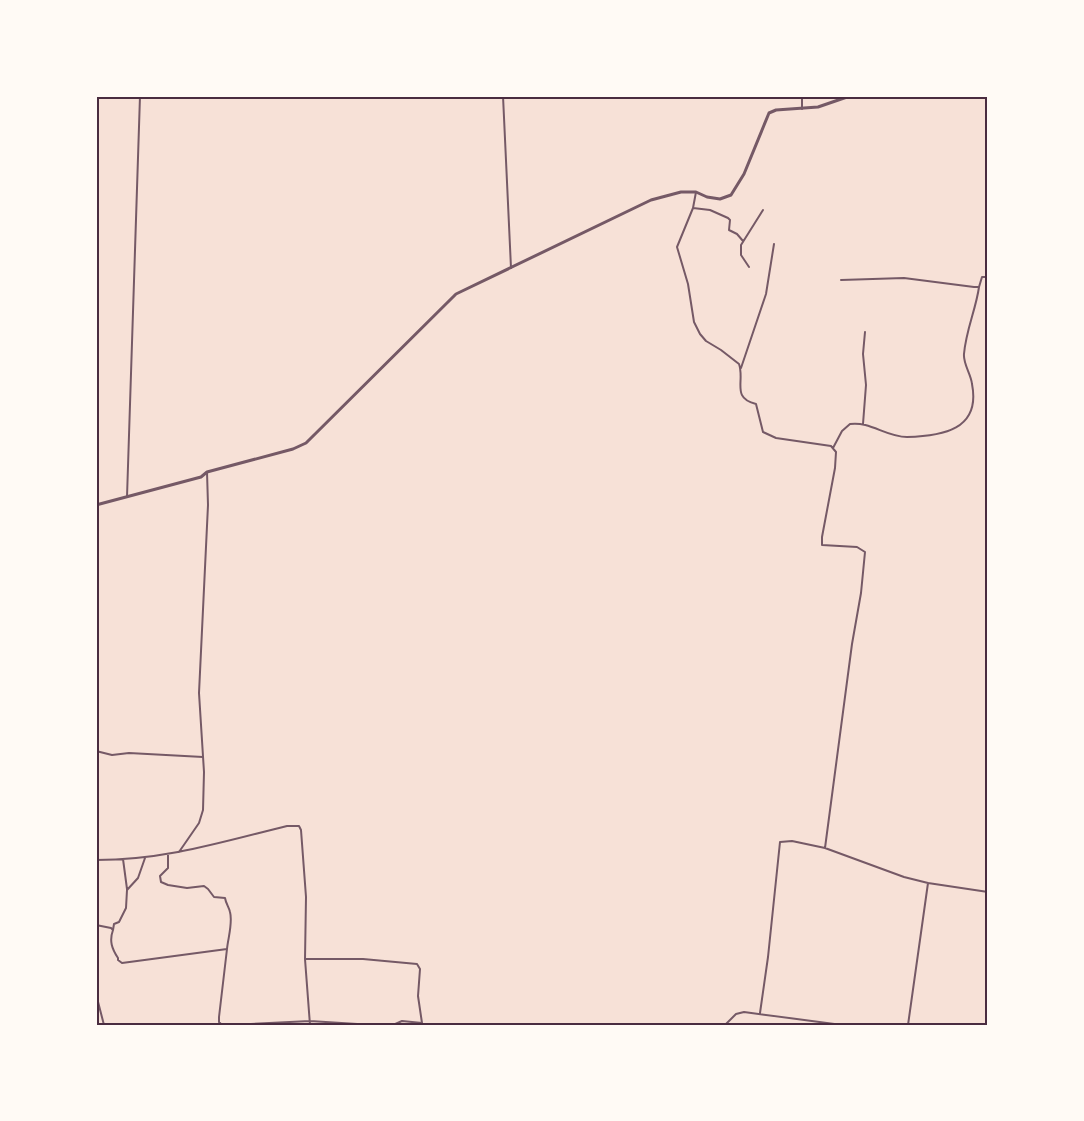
<svg xmlns="http://www.w3.org/2000/svg" width="1084" height="1121" font-family="Spectral,serif">
<style>
.lines{fill:none;stroke-linecap:round;stroke-linejoin:round}
.minor{stroke:#755966;stroke-width:2}
.tertiary{stroke:#755966;stroke-width:3}
.neatline{fill:none;stroke:#4a2c40;stroke-width:2}
</style>
<rect width="100%" height="100%" fill="#f7e1d7"/>
<g class="lines">
<!-- minor -->
<path class="minor" d="M503 96 511 268
M802 109V96
M696 192 693 208 677 247 688 284 694 322 700 334 706 341 721 350 739 364C745 381 731 398 756 404L763 432 776 438 831 446 836 452 835 468 822 537V545L857 547 865 552 861 593 852 644 825 848 904 877 928 883 908 1025
M693 208 710 210 728 218 730 220 729 230 737 234 743 241
M749 267 741 255V245L763 210
M841 280 904 278 974 287H979L982 277H988
M741 368 766 294 774 244
M863 424 866 385 863 354 865 332
M833 448 842 431 850 424C870 421 886 437 907 437 942 436 981 430 972 384 971 374 963 364 964 354 966 330 976 309 979 287
M127 497 140 96
M96 751 112 755 129 753 203 757
M179 852 199 823 203 810 204 772 199 693 208 505 207 472
M168 855V868L160 876 161 882 168 885 187 888 204 886 208 889 214 897 225 898C226 904 229 907 230 912 233 923 228 938 227 949
M123 859 127 889
M96 860C165 860 222 842 287 826H299L301 830 306 897 305 959 310 1025
M928 883 988 892
M96 925 111 928 113 930C109 941 112 949 118 958V960L122 963 227 949 219 1017V1022L222 1025
M113 930 114 924 119 922 126 908 127 890 138 878 145 858
M305 959H363L417 964 420 969 418 996 422 1023
M96 994 104 1025
M760 1013 768 957 780 842 792 841 825 848
M230 1025 310 1021 373 1025
M393 1025 402 1021 422 1023V1025
M725 1025 736 1014 744 1012 842 1025"/>
<!-- tertiary -->
<path class="tertiary" d="M96 505 201 477 207 472 293 449 306 443 456 294 651 200 681 192H696L707 197 720 199 731 195 744 174 769 113 776 110 818 107 850 96"/>
</g>
<!-- border -->
<rect width="1084" height="1121" fill="none" stroke="#fffaf5" stroke-width="195"/>
<rect x="98" y="98" width="888" height="926" class="neatline"/>
</svg>
